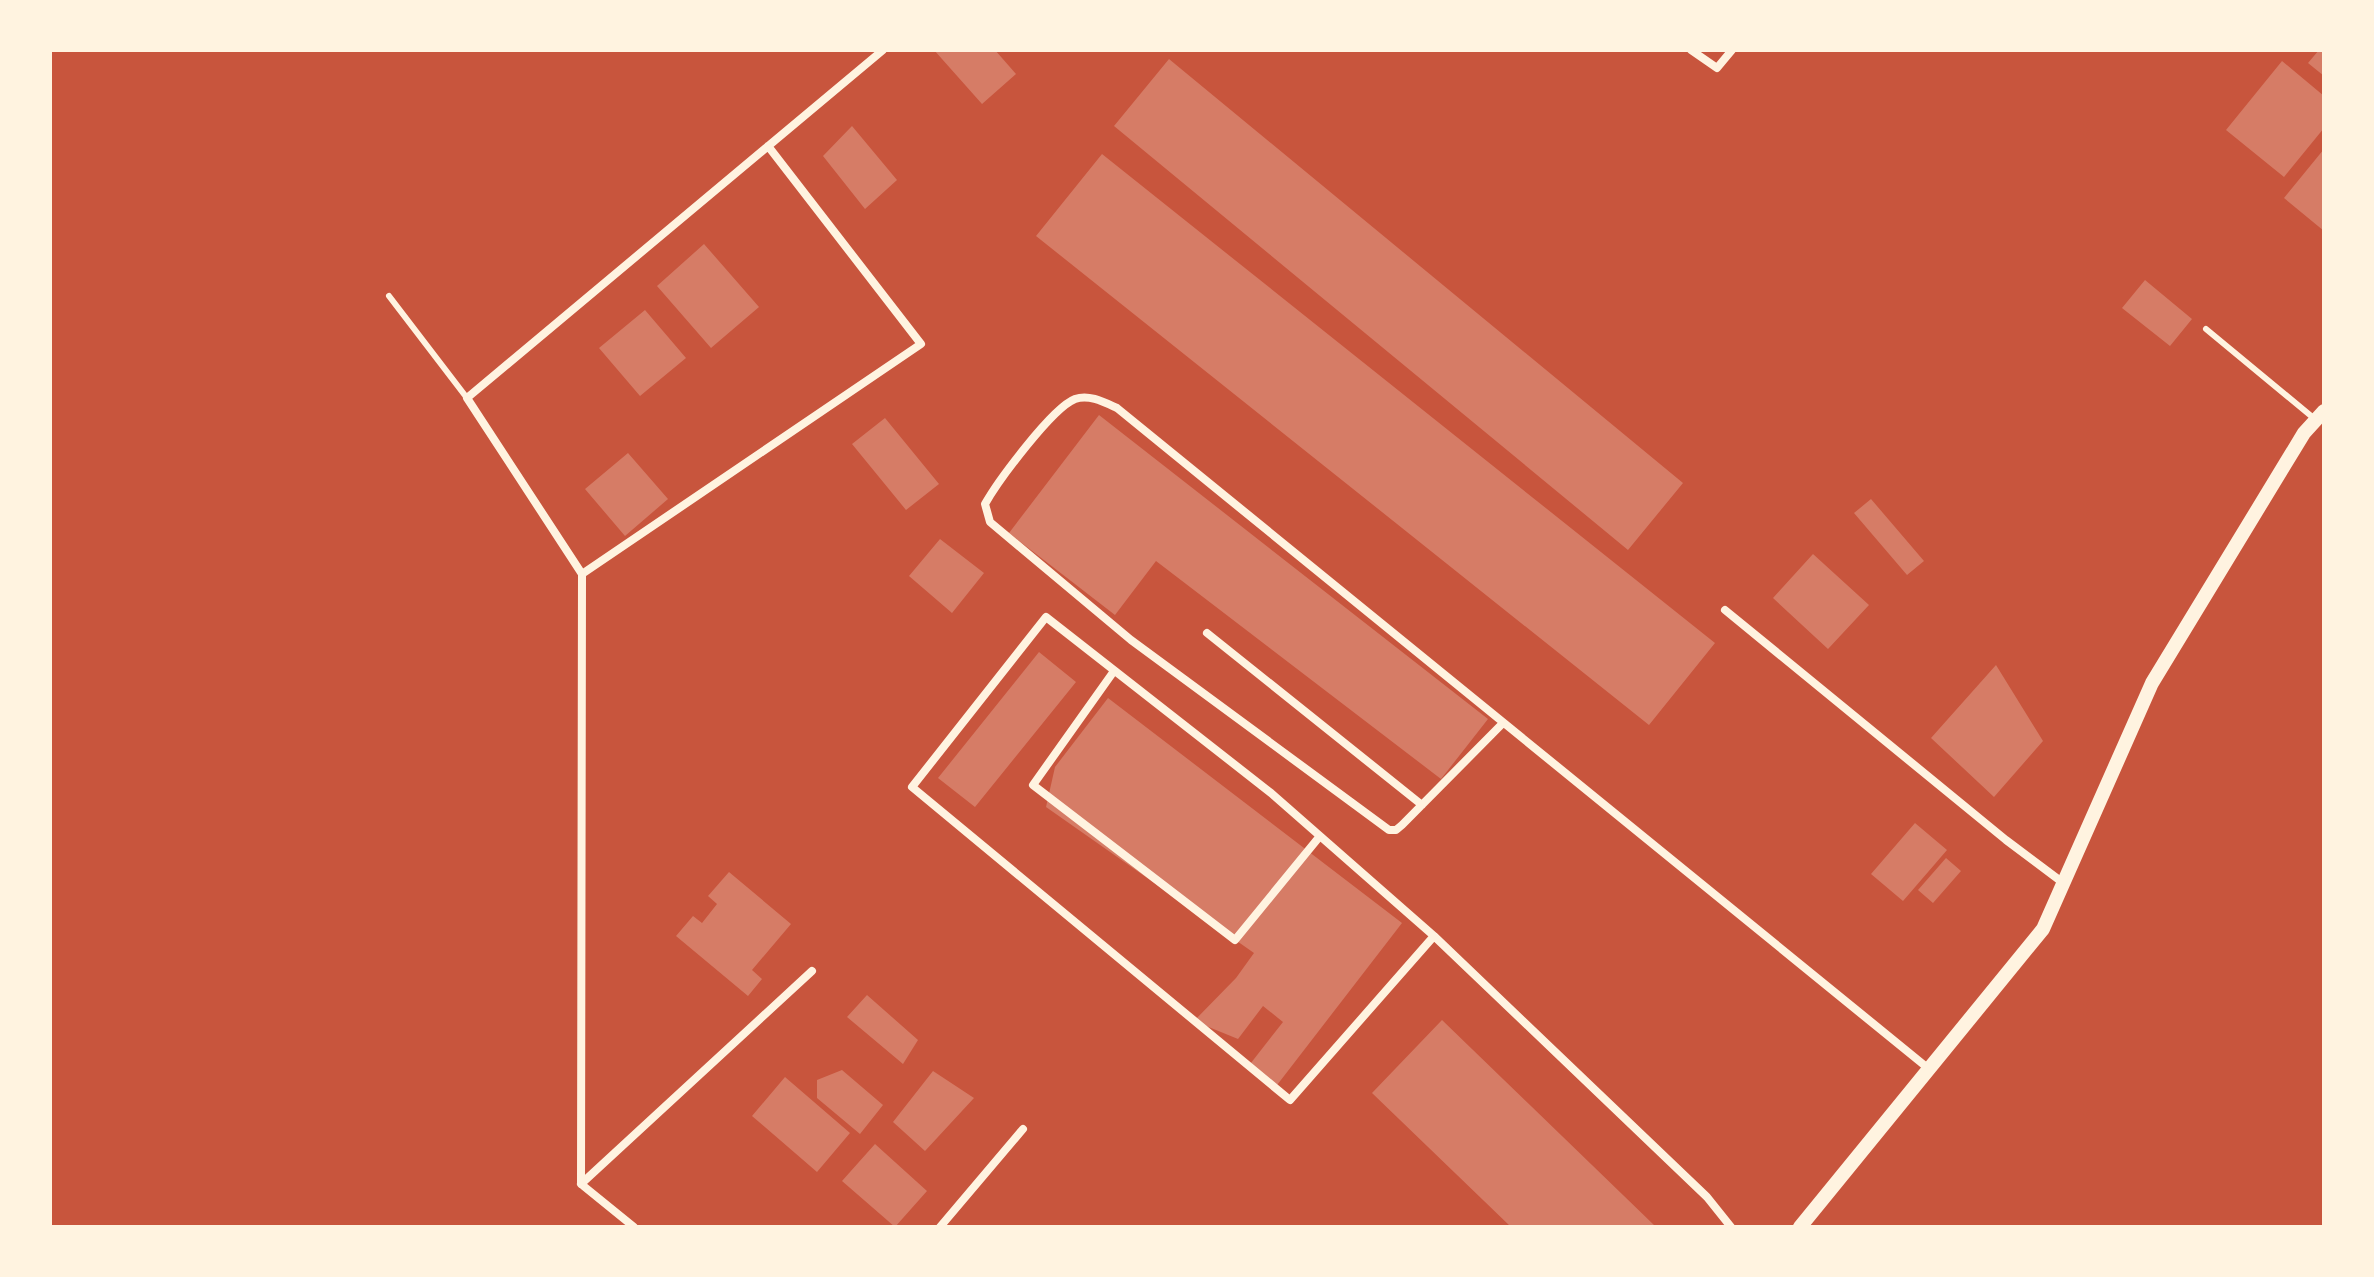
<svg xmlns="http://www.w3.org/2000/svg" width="2374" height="1277" font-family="'IBM Plex Sans',sans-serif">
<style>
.building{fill:#d67c66}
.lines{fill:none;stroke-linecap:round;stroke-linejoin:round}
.service{stroke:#fff3e0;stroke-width:6}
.minor{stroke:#fff3e0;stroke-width:8}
.tertiary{stroke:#fff3e0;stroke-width:14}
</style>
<rect width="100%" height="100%" fill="#c8553d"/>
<!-- building -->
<path class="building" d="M934 50H995L1016 74 982 104Z
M2319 50H2324V76L2308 63Z
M1169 59 1683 483 1628 550 1114 126Z
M2282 61 2324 96V128L2284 177 2226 130Z
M852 126 897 180 865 209 823 156Z
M2324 149V231L2284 198Z
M1102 154 1715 643 1649 725 1036 236Z
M704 244 759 307 711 348 657 286Z
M2145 280 2192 319 2170 346 2122 308Z
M645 310 686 358 640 396 599 348Z
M1099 415 1488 719 1441 779 1156 561 1115 615 1009 533Z
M885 418 939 484 906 510 852 444Z
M628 453 668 499 625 536 585 489Z
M1871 499 1924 561 1907 575 1854 513Z
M940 539 984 573 952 613 909 576Z
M1813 554 1869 605 1828 649 1773 598Z
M1039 652 1076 682 975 807 938 778Z
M1996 665 2043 741 1994 797 1931 738Z
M1108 698 1402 923 1274 1089 1247 1068 1283 1022 1263 1006 1238 1039 1194 1021 1236 978 1254 953 1046 807 1055 767Z
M1915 823 1947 850 1903 901 1871 874Z
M1946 858 1961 871 1933 903 1918 890Z
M729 872 791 924 752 970 762 979 748 996 676 936 693 916 702 923 717 904 708 896Z
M867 995 918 1040 903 1064 847 1017Z
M1442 1020 1654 1225 1652 1227H1511L1372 1093Z
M842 1070 883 1105 860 1134 817 1098V1080Z
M933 1071 974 1098 925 1151 893 1122Z
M785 1077 850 1133 817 1172 752 1116Z
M875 1144 927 1191 895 1227 842 1181Z"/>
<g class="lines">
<!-- service -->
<path class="service" d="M389 296 467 398
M2206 329 2316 420"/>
<!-- minor -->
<path class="minor" d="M1691 50 1717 68 1732 50
M582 574 921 344 768 146
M1725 610 2006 840 2062 882
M1207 633 1422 805
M1114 671 1033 785 1235 940 1320 836
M1503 723 1402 825 1396 830H1389L1131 640 990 522 985 504C998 481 1052 408 1075 399 1089 394 1104 402 1117 408L1929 1069
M1434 936 1290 1100 912 787 1046 617 1271 793 1320 836 1434 936 1707 1197 1731 1227
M581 1184 812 971
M634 1227 581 1184 582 574 467 398 883 50
M940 1227 1023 1129"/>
<!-- tertiary -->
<path class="tertiary" d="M1800 1227 2043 929 2152 683 2304 433 2324 411"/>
</g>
<!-- border -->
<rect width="2374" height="1277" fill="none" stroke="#fff3e0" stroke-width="104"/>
</svg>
